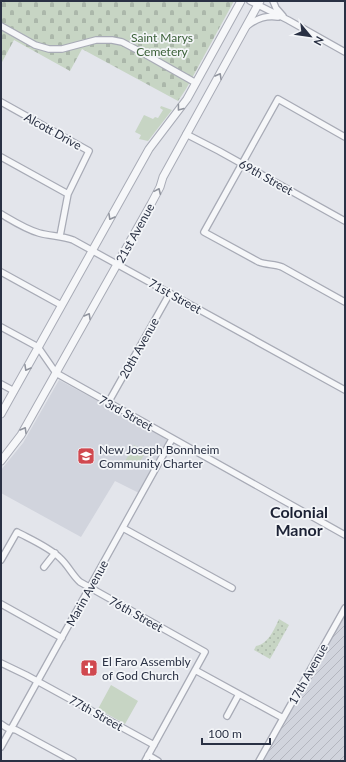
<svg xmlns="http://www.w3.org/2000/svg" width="346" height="762" font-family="Lato,sans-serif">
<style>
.built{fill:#d1d4dd}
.industrial{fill:url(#industrial-furrows)}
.green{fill:#c7d5c4}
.cemetery{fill:url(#cemetery-stones)}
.garden{fill:url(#garden-dots)}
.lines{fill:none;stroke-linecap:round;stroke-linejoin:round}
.minor-casing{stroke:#a8abb6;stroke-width:8}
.tertiary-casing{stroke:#a8abb6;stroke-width:9}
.minor{stroke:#f6f7f9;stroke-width:5.5}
.tertiary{stroke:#f6f7f9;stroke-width:7}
.oneway{stroke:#90949e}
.labels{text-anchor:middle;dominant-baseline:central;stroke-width:3.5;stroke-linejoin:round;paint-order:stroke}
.park-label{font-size:12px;fill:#3b6038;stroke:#f3f5f8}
.street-label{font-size:12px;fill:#2a3144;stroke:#f3f5f8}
.poi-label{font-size:12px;fill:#2a3144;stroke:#f3f5f8;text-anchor:start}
.district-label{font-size:16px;font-weight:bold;fill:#1c2235;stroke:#f3f5f8}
</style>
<defs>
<pattern id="industrial-furrows" width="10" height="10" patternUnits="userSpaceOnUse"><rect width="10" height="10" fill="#d1d4dd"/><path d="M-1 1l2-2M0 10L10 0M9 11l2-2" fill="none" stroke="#b4b6bf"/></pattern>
<pattern id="cemetery-stones" width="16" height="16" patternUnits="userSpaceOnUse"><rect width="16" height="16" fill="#c7d5c4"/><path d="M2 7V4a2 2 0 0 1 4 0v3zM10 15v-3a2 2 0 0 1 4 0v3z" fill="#abb7aa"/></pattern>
<pattern id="garden-dots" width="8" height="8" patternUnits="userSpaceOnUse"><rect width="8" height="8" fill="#c7d5c4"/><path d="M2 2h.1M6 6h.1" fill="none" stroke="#abb7aa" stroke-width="1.8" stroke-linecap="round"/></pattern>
</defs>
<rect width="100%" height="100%" fill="#e3e5eb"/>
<!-- built -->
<path class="built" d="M59 380 166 438 167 443 139 493 115 481 81 537 1 493V470L23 443Z"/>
<!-- industrial -->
<path class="industrial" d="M345 608V761H259Z"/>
<!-- green -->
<path class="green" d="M161 106 172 110 148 141 139 139 141 135 135 132 144 115 153 119 155 117 158 118 163 110 160 108Z
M134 445 144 451 145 453 136 469 124 463Z
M111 685 138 701 125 724 98 709Z"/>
<!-- cemetery -->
<path class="cemetery" d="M1 1H234L186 89 178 101 82 49 70 71 14 40 1 64Z"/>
<!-- garden -->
<path class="garden" d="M279 619 289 625 270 659 254 650 256 646C268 644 274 630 279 619Z"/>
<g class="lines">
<!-- minor casing -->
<g class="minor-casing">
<path id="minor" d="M250 1 288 20 345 52
M273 1 276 8 283 16
M1 26 35 45 49 49H62L96 40H112L122 42 143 53 196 83
M247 26C257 18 266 15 278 17
M1 102 89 151 68 194 60 236
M186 134 219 151 345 221
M345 137 278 99 204 232 259 262C267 265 275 264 282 267L345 302
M1 157 68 194
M1 214C13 221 25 229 39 233 50 236 62 236 73 240L345 390
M1 272 61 305
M1 327 38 347 56 373 345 535
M1 384 14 391
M108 403 170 293
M123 528 232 588
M1 560 17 532C30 539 49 547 60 558 68 565 72 575 80 582L205 652 145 761
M44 567 55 553
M1 604 62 638
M1 663 26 675 154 745
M195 670 283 718
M227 716 239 694
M1 724 7 728 16 730 73 761
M1 747 172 439
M148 755 158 761
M259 761 345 608"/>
</g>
<!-- tertiary casing -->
<g class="tertiary-casing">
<path id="tertiary" d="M1 414 149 149 187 99 241 1
M1 461 21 435 151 204 160 187 163 177 260 1"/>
</g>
<!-- minor -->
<use href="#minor" class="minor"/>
<!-- tertiary -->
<use href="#tertiary" class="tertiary"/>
</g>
<!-- one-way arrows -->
<defs><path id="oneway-chevron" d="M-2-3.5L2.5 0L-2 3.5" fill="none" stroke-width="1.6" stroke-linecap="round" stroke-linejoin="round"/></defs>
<g class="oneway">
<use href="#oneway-chevron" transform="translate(219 76) rotate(-61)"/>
<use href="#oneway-chevron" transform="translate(180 108) rotate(127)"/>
<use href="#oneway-chevron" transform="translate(158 191) rotate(-66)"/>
<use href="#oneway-chevron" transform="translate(111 217) rotate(119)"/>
<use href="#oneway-chevron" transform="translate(88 316) rotate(-61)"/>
<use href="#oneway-chevron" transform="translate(27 368) rotate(119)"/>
<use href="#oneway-chevron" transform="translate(24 430) rotate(-60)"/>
</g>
<!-- icons -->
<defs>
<g id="school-square" transform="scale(0.9)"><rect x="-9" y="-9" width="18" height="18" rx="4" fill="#d0484f" stroke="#f3f5f8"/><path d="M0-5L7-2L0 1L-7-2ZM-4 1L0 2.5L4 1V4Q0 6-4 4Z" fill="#fff"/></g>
<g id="church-square" transform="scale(0.9)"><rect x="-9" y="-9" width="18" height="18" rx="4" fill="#d0484f" stroke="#f3f5f8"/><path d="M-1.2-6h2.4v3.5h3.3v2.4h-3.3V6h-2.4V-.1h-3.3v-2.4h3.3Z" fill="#fff"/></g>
</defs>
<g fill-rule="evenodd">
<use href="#school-square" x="86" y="456"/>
<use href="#church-square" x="89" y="668"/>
</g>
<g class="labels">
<!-- park labels -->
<g class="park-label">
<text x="162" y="37">Saint Marys<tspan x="162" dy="14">Cemetery</tspan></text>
</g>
<!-- street labels -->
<g class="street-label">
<text transform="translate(53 131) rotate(29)">Alcott Drive</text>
<text transform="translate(266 177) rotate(29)">69th Street</text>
<text transform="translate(135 233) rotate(-61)">21st Avenue</text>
<text transform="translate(175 296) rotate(29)">71st Street</text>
<text transform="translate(139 348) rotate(-61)">20th Avenue</text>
<text transform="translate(126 413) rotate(29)">73rd Street</text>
<text transform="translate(87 593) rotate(-61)">Marin Avenue</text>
<text transform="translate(136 614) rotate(29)">76th Street</text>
<text transform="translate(308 674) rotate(-61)">17th Avenue</text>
<text transform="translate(96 713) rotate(29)">77th Street</text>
</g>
<!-- poi labels -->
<g class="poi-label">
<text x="99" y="449">New Joseph Bonnheim<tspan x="99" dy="14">Community Charter</tspan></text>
<text x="102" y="661">El Faro Assembly<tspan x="102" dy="14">of God Church</tspan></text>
</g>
<!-- district labels -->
<g class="district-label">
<text x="299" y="511">Colonial<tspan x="299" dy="18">Manor</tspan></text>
</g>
</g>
<!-- border -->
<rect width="346" height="762" fill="none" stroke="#2a3144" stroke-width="4"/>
<!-- north arrow -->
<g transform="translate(310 36) rotate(119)" stroke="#f3f5f8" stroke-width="3" paint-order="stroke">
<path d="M0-3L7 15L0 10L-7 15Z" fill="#2a3144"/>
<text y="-6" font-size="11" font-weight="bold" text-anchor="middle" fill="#2a3144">N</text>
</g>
<!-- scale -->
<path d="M202 738v6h68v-6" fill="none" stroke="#2a3144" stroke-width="2"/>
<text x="208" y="738" font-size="12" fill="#2a3144" stroke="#f3f5f8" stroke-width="3" paint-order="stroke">100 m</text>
</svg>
